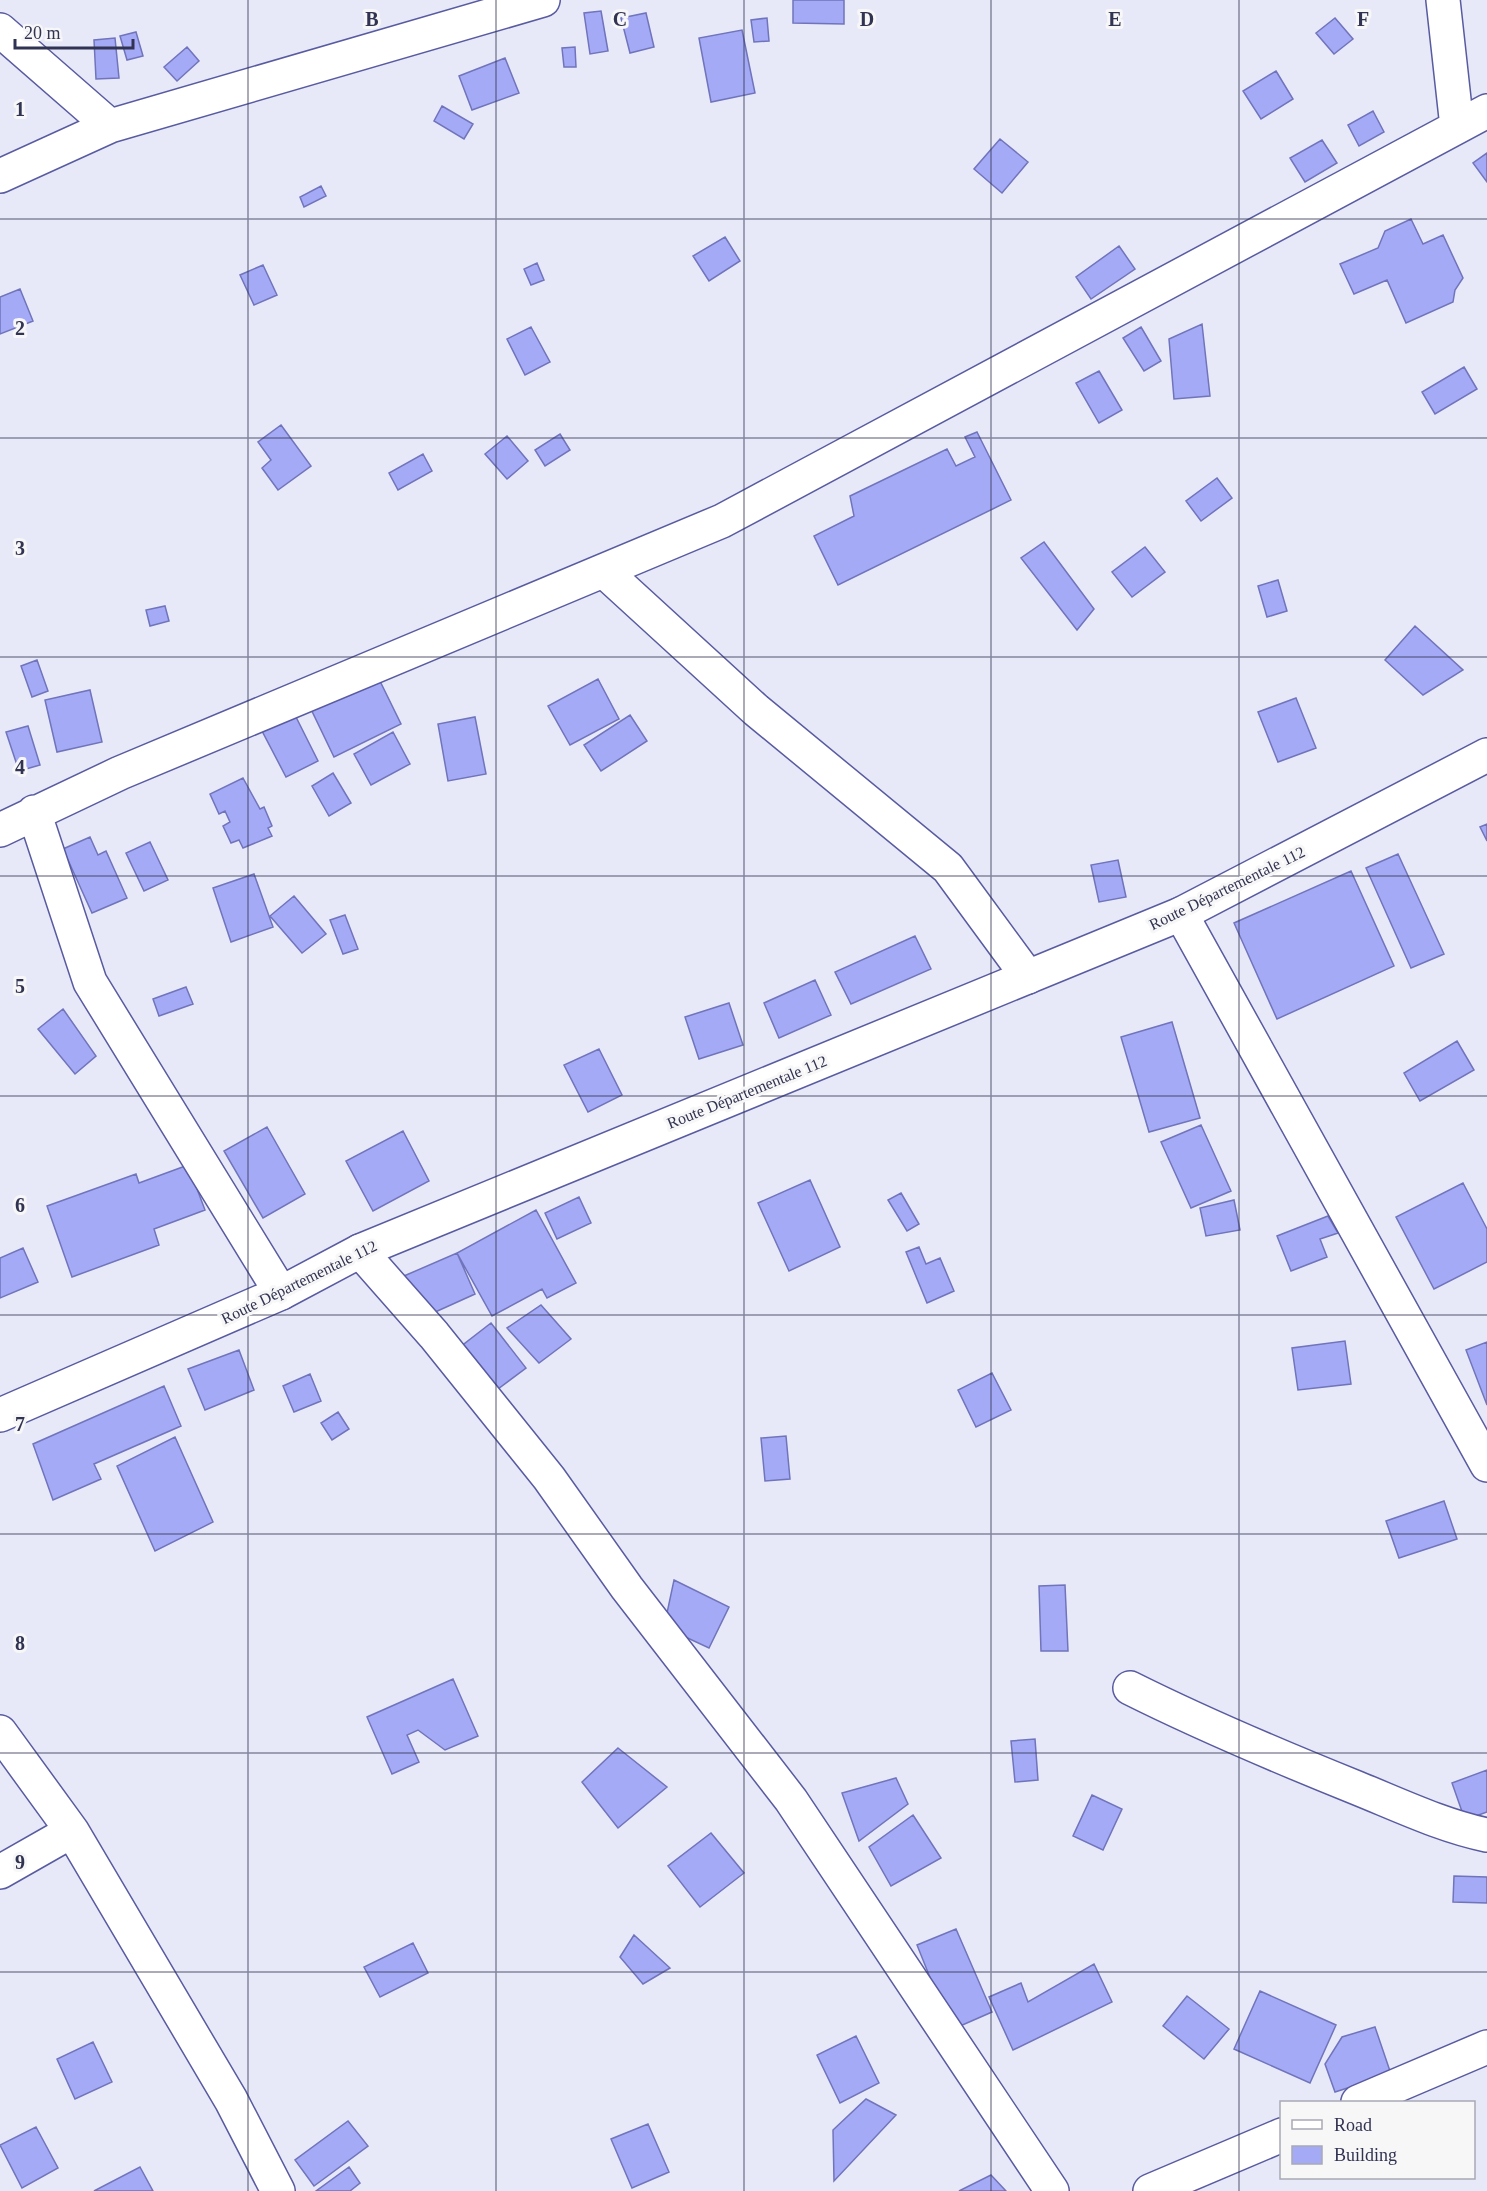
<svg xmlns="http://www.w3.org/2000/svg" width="1487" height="2191" font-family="'Times New Roman',serif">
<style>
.building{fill:#a5aaf6;stroke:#7074bb;stroke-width:1.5}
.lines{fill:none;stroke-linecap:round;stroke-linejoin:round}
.street-casing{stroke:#595ba0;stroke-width:36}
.secondary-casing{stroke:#595ba0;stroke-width:36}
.street{stroke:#fff;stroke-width:33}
.secondary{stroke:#fff;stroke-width:33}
.grid{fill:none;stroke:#313352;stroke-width:1.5;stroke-opacity:0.55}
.labels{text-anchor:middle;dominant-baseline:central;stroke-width:6;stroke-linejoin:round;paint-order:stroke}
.street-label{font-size:16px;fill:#313352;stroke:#f7f7f7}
.grid-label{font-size:20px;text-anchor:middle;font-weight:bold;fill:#313352;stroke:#f7f7f7;stroke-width:6;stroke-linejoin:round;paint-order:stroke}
</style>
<rect width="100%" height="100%" fill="#e7e9f9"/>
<!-- building -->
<path class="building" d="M793 0H844V24L793 23Z
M601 11 608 51 590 54 584 13Z
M646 13 654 47 630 53 621 18Z
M767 18 769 41 754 42 751 20Z
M1335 18 1353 39 1334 54 1316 33Z
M742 30 755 93 711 102 699 38Z
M136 32 143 56 127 60 120 36Z
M115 38 119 78 96 79 94 40Z
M187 47 199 61 177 81 164 67Z
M575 47 576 67H564L562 48Z
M505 58 519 93 472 110 459 76Z
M1276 71 1293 99 1261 119 1243 91Z
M442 106 473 124 464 139 434 121Z
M1373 111 1384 132 1359 146 1348 125Z
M1000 139 1028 162 1002 193 974 169Z
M1322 140 1337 163 1305 182 1290 158Z
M1487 153V182L1473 163Z
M321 186 326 196 304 207 300 197Z
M1411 219 1423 244 1443 235 1463 278 1455 290 1453 302 1406 323 1387 280 1354 294 1340 264 1378 248 1385 231Z
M725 237 740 261 709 281 693 256Z
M1119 246 1135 269 1091 299 1076 277Z
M537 263 544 280 531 285 524 269Z
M263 265 277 295 254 305 240 275Z
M20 289 33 321 0 334V297Z
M1202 324 1210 396 1174 399 1169 339Z
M531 327 550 362 525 375 507 339Z
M1141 327 1161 361 1144 371 1123 338Z
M1464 367 1477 389 1435 414 1422 392Z
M1099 371 1122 410 1099 423 1076 383Z
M281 425 311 466 278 490 262 468 271 460 258 442Z
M977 432 1011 500 838 585 814 536 854 516 850 496 947 449 956 466 975 457 965 437Z
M560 434 570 450 545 466 535 450Z
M507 436 528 461 507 479 485 454Z
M423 454 432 471 398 490 389 473Z
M1217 478 1232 498 1201 521 1186 501Z
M1044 542 1094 609 1077 630 1021 558Z
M1145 547 1165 572 1132 597 1112 572Z
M1278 580 1287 611 1267 617 1258 586Z
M165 606 169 621 150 626 146 610Z
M1415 626 1463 670 1423 695 1385 660Z
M37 660 48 691 32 697 21 666Z
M376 673 401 724 334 757 309 705Z
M598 679 619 719 570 745 548 706Z
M90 690 102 742 57 752 45 700Z
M1296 698 1316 748 1278 762 1258 712Z
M294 713 318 761 286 777 261 729Z
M630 715 647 741 601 771 584 745Z
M475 717 486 774 448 781 438 724Z
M28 726 40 765 19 771 6 732Z
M393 732 410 764 371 785 354 754Z
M333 773 351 803 329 816 312 786Z
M243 778 260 809 264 807 272 826 268 828 272 836 243 848 239 840 231 843 223 826 230 822 225 811 219 814 210 794Z
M1487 824V841L1480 827Z
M90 837 98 855 106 851 127 898 92 913 63 849Z
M150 842 168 880 144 891 126 853Z
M1398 854 1444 954 1411 968 1366 868Z
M1118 860 1126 897 1099 902 1091 865Z
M1351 871 1394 966 1277 1019 1234 923Z
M254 874 273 927 231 942 213 888Z
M294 896 326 934 302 953 270 916Z
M345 915 358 949 343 954 330 920Z
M915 936 931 969 851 1004 835 972Z
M815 980 831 1015 779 1038 764 1003Z
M186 987 193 1004 159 1016 153 999Z
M729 1003 743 1045 699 1059 685 1017Z
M63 1009 96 1056 75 1074 38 1029Z
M1172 1022 1200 1118 1149 1132 1121 1037Z
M1457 1041 1474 1070 1420 1101 1404 1073Z
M599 1049 622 1095 588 1112 564 1065Z
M1201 1125 1231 1191 1191 1208 1161 1142Z
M267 1127 305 1194 263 1218 224 1151Z
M403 1131 429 1181 373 1211 346 1161Z
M188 1165 205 1210 154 1229 159 1245 72 1277 47 1206 136 1174 139 1183Z
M810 1180 840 1247 789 1271 758 1203Z
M1463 1183 1487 1229V1262L1434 1289 1396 1217Z
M901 1193 919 1224 907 1231 888 1200Z
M579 1197 591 1223 557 1239 545 1213Z
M1234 1200 1240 1230 1206 1236 1200 1208Z
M536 1210 576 1283 547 1298 542 1289 492 1316 457 1253Z
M1328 1216 1338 1233 1320 1239 1327 1257 1291 1271 1277 1236Z
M919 1247 926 1264 940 1258 954 1291 927 1303 906 1252Z
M23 1248 38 1282 0 1298V1258Z
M457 1253 475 1294 422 1318 404 1276Z
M541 1305 571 1339 539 1363 507 1328Z
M491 1323 526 1368 490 1395 455 1351Z
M1345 1341 1351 1384 1298 1390 1292 1348Z
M1487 1342V1405L1466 1350Z
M239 1350 254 1390 205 1410 188 1369Z
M992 1373 1011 1410 976 1427 958 1390Z
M310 1374 321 1401 294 1412 283 1386Z
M164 1386 181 1426 94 1464 101 1479 53 1500 33 1444Z
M338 1412 349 1429 332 1440 321 1423Z
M786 1436 790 1479 765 1481 761 1438Z
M175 1437 213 1522 155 1551 117 1466Z
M1444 1501 1457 1539 1399 1558 1386 1521Z
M674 1580 729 1607 709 1648 664 1627Z
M1065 1585 1068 1651H1041L1039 1586Z
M453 1679 478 1736 445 1750 418 1730 407 1735 419 1762 392 1774 367 1717Z
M1035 1739 1038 1780 1015 1782 1011 1741Z
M618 1748 667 1787 618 1828 582 1782Z
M1487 1770V1812L1465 1820 1452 1783Z
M896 1778 908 1804 859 1841 842 1793Z
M1092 1795 1122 1809 1103 1850 1073 1836Z
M913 1815 941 1858 891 1886 869 1847Z
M711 1833 744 1873 700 1907 668 1866Z
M1454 1876 1487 1877V1903L1453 1902Z
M956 1929 992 2012 951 2030 917 1945Z
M634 1935 670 1968 643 1984 620 1957Z
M413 1943 428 1973 380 1997 364 1967Z
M1094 1964 1112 2002 1013 2050 989 1997 1021 1983 1028 2002Z
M1260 1991 1336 2025 1310 2083 1234 2049Z
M1187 1996 1229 2029 1204 2059 1163 2026Z
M1375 2027 1391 2074 1335 2092 1325 2064 1342 2037Z
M856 2036 879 2083 840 2103 817 2055Z
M93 2042 112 2082 75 2099 57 2059Z
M866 2099 896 2115 834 2181 833 2130Z
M348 2121 368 2146 314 2186 295 2160Z
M648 2124 669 2172 632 2188 611 2139Z
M36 2127 58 2168 22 2188 0 2145Z
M140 2167 153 2191H94Z
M349 2167 360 2183 350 2191H316Z
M991 2175 1006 2191H959Z"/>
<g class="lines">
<!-- street casing -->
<g class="street-casing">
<path id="street" d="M1443 0 1457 127
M0 30 110 126
M0 176 110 126 543 0
M604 571 756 710 948 868 1028 977
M34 812 90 982 281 1293
M0 830 120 773 722 521 1487 111
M1181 914 1487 1465
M360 1251 434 1335 549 1478 627 1588 791 1800 1052 2191
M1130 1688C1204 1725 1280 1757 1357 1788 1399 1805 1443 1826 1487 1835
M0 1732 72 1831 231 2100 278 2191
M0 1872 72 1831
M1358 2102 1487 2047
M1150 2191 1282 2135"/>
</g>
<!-- secondary casing -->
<g class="secondary-casing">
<path id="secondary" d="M0 1415 281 1293 360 1251 1181 914 1487 755"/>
</g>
<!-- street -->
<use href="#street" class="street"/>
<!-- secondary -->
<use href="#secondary" class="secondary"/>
</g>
<!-- grid -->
<path class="grid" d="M248 0V2191M496 0V2191M744 0V2191M991 0V2191M1239 0V2191M0 219H1487M0 438H1487M0 657H1487M0 876H1487M0 1096H1487M0 1315H1487M0 1534H1487M0 1753H1487M0 1972H1487"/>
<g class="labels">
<!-- street labels -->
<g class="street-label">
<text transform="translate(1227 888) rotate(-26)">Route Départementale 112</text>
<text transform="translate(747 1092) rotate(-22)">Route Départementale 112</text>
<text transform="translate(299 1282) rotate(-26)">Route Départementale 112</text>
</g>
</g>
<g class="grid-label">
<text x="372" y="26">B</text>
<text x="620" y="26">C</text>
<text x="867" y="26">D</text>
<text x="1115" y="26">E</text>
<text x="1363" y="26">F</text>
<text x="20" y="116">1</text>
<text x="20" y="335">2</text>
<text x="20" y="555">3</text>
<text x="20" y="774">4</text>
<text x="20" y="993">5</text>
<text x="20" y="1212">6</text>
<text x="20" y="1431">7</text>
<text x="20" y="1650">8</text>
<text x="20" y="1869">9</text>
</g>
<!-- legend -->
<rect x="1280" y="2101" width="195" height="78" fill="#f7f7f7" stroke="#a8a9b5" stroke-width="1.5"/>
<rect x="1292" y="2120" width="30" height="9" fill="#ffffff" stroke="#a8a9b5" stroke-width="1.5"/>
<text x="1334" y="2131" font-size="18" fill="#313352">Road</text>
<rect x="1292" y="2146" width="30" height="18" fill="#a5aaf6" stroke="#a8a9b5" stroke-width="1.5"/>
<text x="1334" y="2161" font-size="18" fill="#313352">Building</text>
<!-- scale -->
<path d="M15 39v9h118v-9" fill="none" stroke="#313352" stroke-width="3"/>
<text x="24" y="39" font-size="18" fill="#313352" stroke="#f7f7f7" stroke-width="4.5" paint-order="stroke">20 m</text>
</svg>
